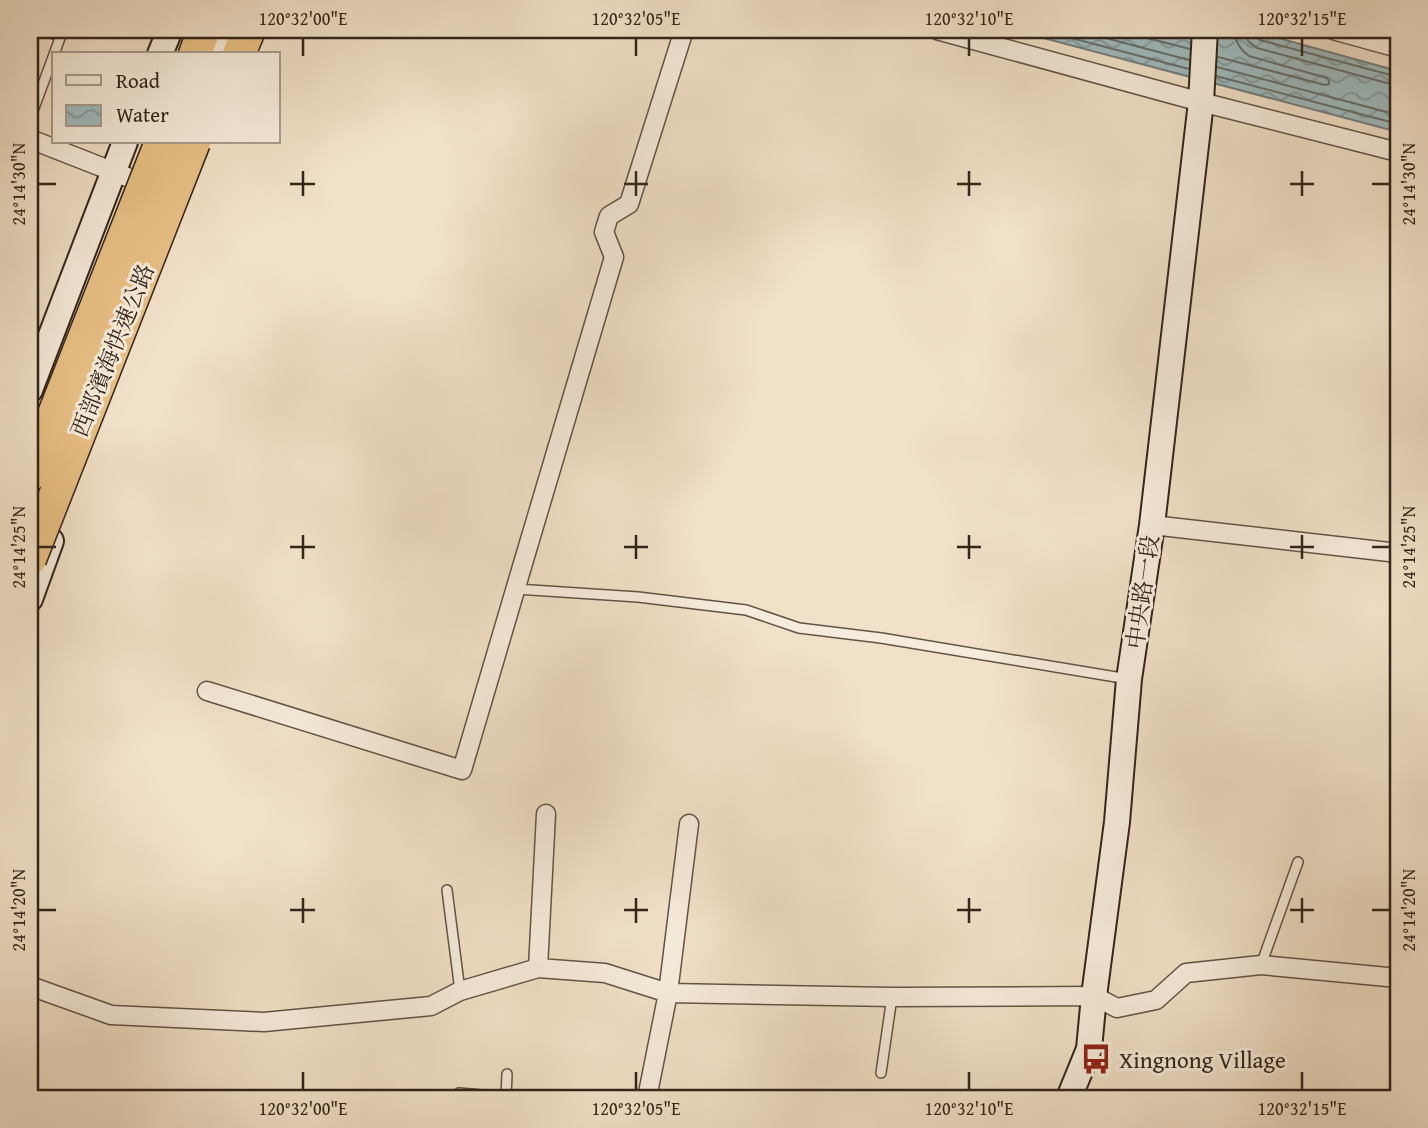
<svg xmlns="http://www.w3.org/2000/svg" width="1428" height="1128" font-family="'Gentium Book Plus','Noto Serif TC',serif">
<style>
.water{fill:url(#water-waves);stroke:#737f7d;stroke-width:2}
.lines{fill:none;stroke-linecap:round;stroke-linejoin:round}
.shore{stroke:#68706c;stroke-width:2}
.lane-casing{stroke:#625346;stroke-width:12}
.street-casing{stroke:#625346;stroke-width:21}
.secondary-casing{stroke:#32241a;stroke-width:28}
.highway-casing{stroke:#32241a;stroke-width:35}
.lane{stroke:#f6ecdb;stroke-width:9}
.street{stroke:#f6ecdb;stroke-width:18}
.secondary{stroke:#f6ecdb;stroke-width:24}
.highway{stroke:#e8c084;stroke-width:32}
.highway-bridge-casing{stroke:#32241a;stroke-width:35;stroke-linecap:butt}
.highway-bridge{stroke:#e8c084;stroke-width:32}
.ticks{fill:none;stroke:#32241a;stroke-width:2.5}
.labels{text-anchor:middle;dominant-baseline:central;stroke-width:6;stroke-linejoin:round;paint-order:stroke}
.street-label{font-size:23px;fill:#32241a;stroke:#f6ecdb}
.poi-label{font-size:23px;fill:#32241a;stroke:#f6ecdb;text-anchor:start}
.neatline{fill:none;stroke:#32241a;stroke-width:2.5}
.ticks-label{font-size:18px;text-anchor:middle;fill:#32241a}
</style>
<defs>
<pattern id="water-waves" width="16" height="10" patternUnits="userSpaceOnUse" patternTransform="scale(1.75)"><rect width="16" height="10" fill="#9fbbbf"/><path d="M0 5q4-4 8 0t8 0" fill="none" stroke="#82989a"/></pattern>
</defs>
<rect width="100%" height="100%" fill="#f1e1c8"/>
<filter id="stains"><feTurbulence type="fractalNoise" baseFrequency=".00286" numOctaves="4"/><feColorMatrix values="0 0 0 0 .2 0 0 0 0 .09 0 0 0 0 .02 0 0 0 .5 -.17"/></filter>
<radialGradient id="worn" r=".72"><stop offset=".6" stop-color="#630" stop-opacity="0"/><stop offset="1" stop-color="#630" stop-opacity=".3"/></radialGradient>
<!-- water -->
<path class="water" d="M1013 30H1249L1398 71V132Z"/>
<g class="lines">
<!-- shore -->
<path class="shore" d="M1041 30 1189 69
M1075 30 1189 60
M1116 30 1190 49
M1245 30 1248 41 1257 48 1398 86
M1254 30 1255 36 1260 40 1398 77
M1218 57 1325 85 1329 84V81L1327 78 1249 56C1239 49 1235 41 1234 30
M1217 67 1398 115
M1216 76 1398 124"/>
<!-- lane casing -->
<g class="lane-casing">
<path id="lane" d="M41 30 60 36
M30 119 63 30
M516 589 638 597 746 610 799 628 881 638 1128 679
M447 890 460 991
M1261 965 1298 862
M881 1073 892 997
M459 1093 506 1097
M506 1098 507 1074"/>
</g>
<!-- street casing -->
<g class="street-casing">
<path id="street" d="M937 30 1201 102 1398 152
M1333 30 1398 48
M30 139 150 186
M1152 525 1398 553
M207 691 462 770C513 599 562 428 614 257L604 232 609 216 629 204 684 30
M538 968 546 814
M30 986 111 1015 264 1022 431 1006 460 991 538 968 605 973 668 993 892 997 1094 996 1117 1008 1156 1000 1186 973 1261 965 1398 978
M647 1098 668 993 689 824"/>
</g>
<!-- secondary casing -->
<g class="secondary-casing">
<path id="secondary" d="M160 54 170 30
M212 54 222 30
M30 390 125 142
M30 515 54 455
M30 599 51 541
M1069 1098 1089 1049 1094 996 1117 822 1129 679 1152 525 1201 102 1205 30"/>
</g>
<!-- highway casing -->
<g class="highway-casing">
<path id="highway" d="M195 54 204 30
M239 54 249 30"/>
</g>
<!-- lane -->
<use href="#lane" class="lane"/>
<!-- street -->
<use href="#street" class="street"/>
<!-- secondary -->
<use href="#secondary" class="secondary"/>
<!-- highway -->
<use href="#highway" class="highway"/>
<!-- highway-bridge casing -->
<g class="highway-bridge-casing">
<path id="highway-bridge" d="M30 475 161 142
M30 559 194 142"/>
</g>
<!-- highway-bridge -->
<use href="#highway-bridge" class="highway-bridge"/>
</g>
<!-- ticks -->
<path class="ticks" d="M303 38V56M636 38V56M969 38V56M1302 38V56M303 171V196M636 171V196M969 171V196M1302 171V196M38 184H56M290 184H315M624 184H648M957 184H981M1290 184H1314M1372 184H1390M303 535V559M636 535V559M969 535V559M1302 535V559M38 547H56M290 547H315M624 547H648M957 547H981M1290 547H1314M1372 547H1390M303 898V923M636 898V923M969 898V923M1302 898V923M38 910H56M290 910H315M624 910H648M957 910H981M1290 910H1314M1372 910H1390M303 1072V1090M636 1072V1090M969 1072V1090M1302 1072V1090"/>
<!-- icons -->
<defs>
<g id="bus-bare" transform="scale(2.415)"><path d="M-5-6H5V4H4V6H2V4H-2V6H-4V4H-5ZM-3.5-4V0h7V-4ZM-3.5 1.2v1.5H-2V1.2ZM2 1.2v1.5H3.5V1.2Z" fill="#8f2418" stroke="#f6ecdb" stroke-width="2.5" paint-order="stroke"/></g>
</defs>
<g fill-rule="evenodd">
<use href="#bus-bare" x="1096" y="1059"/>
</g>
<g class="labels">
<!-- street labels -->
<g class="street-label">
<text transform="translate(112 350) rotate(-68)">西部濱海快速公路</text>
<text transform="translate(1142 592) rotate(-82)">中央路一段</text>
</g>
<!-- poi labels -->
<g class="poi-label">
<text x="1119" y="1059">Xingnong Village</text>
</g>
</g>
<!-- margin -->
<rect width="1428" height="1128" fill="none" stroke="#f1e1c8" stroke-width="77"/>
<!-- legend -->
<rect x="52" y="52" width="228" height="91" fill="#f6ecdb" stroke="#a89c8e" stroke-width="2"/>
<rect x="66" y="75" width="35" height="10" fill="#f6ecdb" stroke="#a89c8e" stroke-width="2"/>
<text x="116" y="88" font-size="21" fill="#32241a">Road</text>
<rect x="66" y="105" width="35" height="21" fill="url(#water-waves)" stroke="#a89c8e" stroke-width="2"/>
<text x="116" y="122" font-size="21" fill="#32241a">Water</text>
<rect x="38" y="38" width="1352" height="1052" class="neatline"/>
<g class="ticks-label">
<text x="303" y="25">120°32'00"E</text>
<text x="636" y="25">120°32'05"E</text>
<text x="969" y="25">120°32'10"E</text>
<text x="1302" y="25">120°32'15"E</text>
<text transform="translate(19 184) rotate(-90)" y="6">24°14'30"N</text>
<text transform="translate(1409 184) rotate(-90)" y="6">24°14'30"N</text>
<text transform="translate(19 547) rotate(-90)" y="6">24°14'25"N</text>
<text transform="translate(1409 547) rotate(-90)" y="6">24°14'25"N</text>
<text transform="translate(19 910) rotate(-90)" y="6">24°14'20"N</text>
<text transform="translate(1409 910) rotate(-90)" y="6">24°14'20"N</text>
<text x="303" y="1115">120°32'00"E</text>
<text x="636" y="1115">120°32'05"E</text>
<text x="969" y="1115">120°32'10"E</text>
<text x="1302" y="1115">120°32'15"E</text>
</g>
<rect width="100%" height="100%" filter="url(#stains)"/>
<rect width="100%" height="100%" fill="url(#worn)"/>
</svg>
